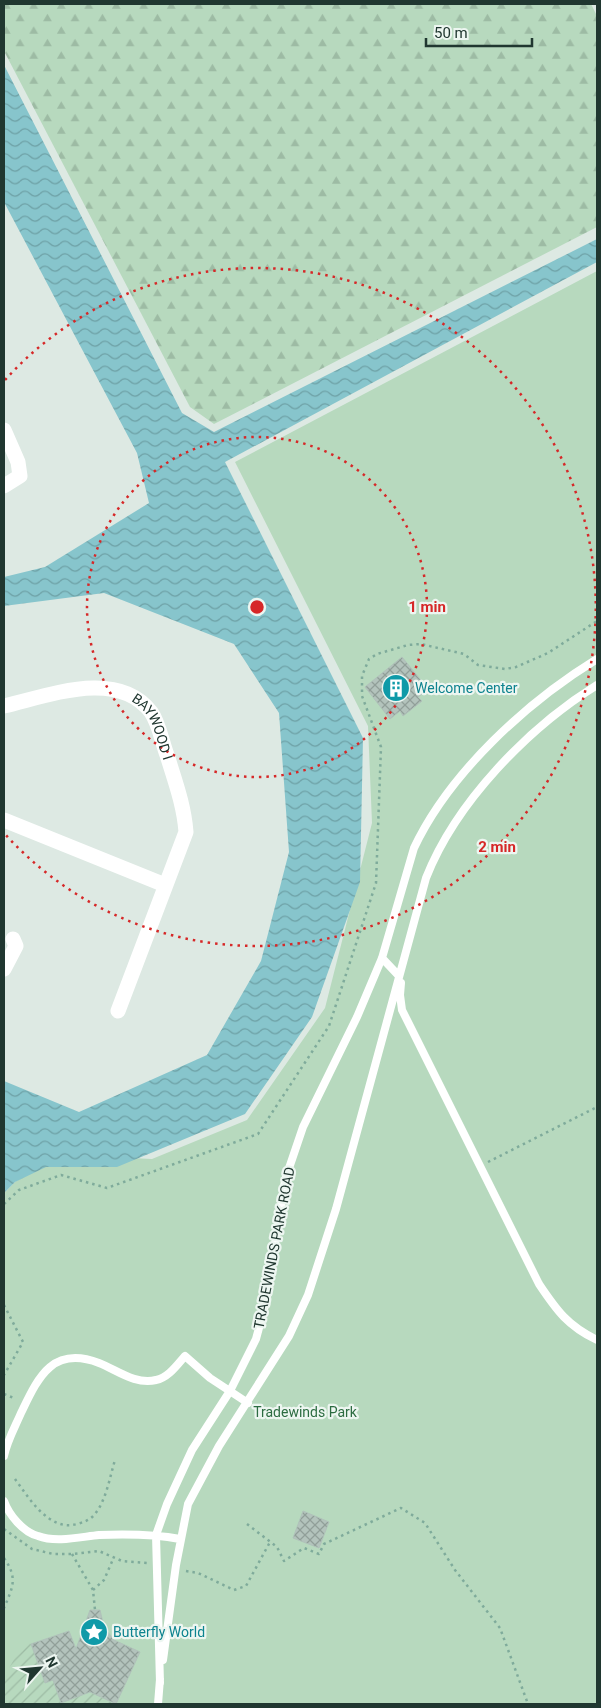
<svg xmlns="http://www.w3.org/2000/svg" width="601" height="1708" font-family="Roboto,sans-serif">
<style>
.forest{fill:url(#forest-firs)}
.park{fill:#b7d9be}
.garden{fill:url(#garden-furrows)}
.water{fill:url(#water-waves)}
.building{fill:url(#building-cross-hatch);stroke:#b0c2ba}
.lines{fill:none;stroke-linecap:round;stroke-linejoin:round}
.path{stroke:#7fab9b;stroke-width:2.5;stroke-dasharray:2.5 4;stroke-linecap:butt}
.service{stroke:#fff;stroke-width:8}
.minor{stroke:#fff;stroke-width:15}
.ring{fill:none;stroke:#d62828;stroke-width:2.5;stroke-dasharray:2.5 5}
.labels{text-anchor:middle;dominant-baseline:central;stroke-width:4.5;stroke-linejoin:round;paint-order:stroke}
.culture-label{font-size:14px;fill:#0d838f;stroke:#edf6f1;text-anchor:start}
.street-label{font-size:14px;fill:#203730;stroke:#edf6f1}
.park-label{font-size:14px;fill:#2c6c41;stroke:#edf6f1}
.centre{fill:#d62828;stroke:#edf6f1;stroke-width:2.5}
.ring-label{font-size:15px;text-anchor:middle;font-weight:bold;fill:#d62828;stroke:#edf6f1;stroke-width:4.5;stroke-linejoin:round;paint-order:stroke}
</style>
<defs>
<pattern id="forest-firs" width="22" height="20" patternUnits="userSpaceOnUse" patternTransform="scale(1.25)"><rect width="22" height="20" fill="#b7d9be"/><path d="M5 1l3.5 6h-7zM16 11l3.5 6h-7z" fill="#9dbba4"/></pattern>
<pattern id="garden-furrows" width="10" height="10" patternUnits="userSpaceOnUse" patternTransform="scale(1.25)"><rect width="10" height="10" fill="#b7d9be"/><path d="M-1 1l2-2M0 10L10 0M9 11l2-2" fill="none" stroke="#9dbba4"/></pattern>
<pattern id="water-waves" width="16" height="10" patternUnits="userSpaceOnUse" patternTransform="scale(1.25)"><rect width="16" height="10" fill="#87c5cc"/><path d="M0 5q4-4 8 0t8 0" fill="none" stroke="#6ea1a6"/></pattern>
<pattern id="building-cross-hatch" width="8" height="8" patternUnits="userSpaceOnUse" patternTransform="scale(1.25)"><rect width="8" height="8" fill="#b3c3bc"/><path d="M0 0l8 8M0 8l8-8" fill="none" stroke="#919f99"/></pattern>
</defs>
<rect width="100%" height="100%" fill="#dde9e3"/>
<!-- forest -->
<path class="forest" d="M4 4H591L597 16V227L214 424 190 407 4 51Z"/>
<!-- park -->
<path class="park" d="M597 271V1704H4V1193L15 1182 40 1164 89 1156 152 1159 247 1120 325 1008 372 823 368 726 235 462Z"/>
<!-- garden -->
<path class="garden" d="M25 1640 31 1644 45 1683 53 1680 61 1703 90 1692 115 1704H4V1677Z"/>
<!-- water -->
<path class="water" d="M4 65 182 413 214 432 597 239V262L225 462 363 738 360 882 312 1017 245 1114 117 1167H46L15 1182 4 1193V1081L79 1112 207 1055 261 961 289 852 279 713 234 644 104 593 4 606V577L45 567 149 503 137 453 4 202Z"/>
<!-- building -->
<path class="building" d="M402 657 428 689 418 697 422 701 403 716 400 711 390 719 365 687Z
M303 1511 329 1522 319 1548 293 1538Z
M90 1610H100L104 1627 114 1640 140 1652 116 1704 90 1692 61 1703 53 1680 45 1683 31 1644 69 1631 76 1649Z"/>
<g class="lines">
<!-- path -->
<path class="path" d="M488 1162 597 1107
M4 1204 19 1190 61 1175 107 1188 258 1134 329 1026 376 883 381 747 362 696V676L369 659 377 654 408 645 421 644 464 654 478 665 505 669 516 667 548 653 597 621
M4 1305 23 1342 4 1375
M4 1394 16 1399
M15 1479C29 1498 49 1532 77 1524 84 1522 90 1520 94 1515 106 1502 110 1476 115 1460
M247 1524 277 1547 284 1561 304 1548 319 1554 324 1544 401 1508 425 1523 455 1570 500 1628 528 1704
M4 1529 32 1549 53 1554H72L99 1551 122 1561 147 1563
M72 1554 93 1590 95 1610
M4 1558C18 1578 13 1587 4 1608
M186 1571 198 1573 234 1590 246 1586 270 1542
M93 1590 104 1580 114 1557"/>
<!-- service -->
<path class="service" d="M382 958 399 976
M401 983 400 995 402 1010 539 1284C557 1311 568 1326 597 1340
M4 1456C7 1441 15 1427 21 1413 38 1378 52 1345 99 1363 117 1370 135 1385 156 1380 168 1378 177 1365 185 1356L210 1378 248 1403
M4 1501C9 1515 23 1532 38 1536 56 1543 80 1537 99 1535 126 1534 154 1534 180 1539
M163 1660 176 1565 188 1504 219 1446 289 1336 308 1295 336 1209 426 878C456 802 528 728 597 685
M160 1683 156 1535 167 1504 192 1450 230 1391 256 1339 266 1302 285 1180 303 1127 357 1017 382 958 414 848C450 772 527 702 597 659
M158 1704 160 1679"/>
<!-- minor -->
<g class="minor">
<path d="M4 430 18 462 20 476 4 486"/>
<path id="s1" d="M4 706C48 696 117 668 151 712 159 723 162 742 167 755 175 781 184 805 186 832L118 1011"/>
<path d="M4 820 165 885"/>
<path d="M4 969 16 946 13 939"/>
</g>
</g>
<!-- distance rings -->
<g class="ring">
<circle cx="257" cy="607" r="170"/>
<path d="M5 380A339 339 0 1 1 5 834"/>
</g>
<!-- icons -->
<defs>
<g id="building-disc" transform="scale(1.4375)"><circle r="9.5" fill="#0f9aa8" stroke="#edf6f1"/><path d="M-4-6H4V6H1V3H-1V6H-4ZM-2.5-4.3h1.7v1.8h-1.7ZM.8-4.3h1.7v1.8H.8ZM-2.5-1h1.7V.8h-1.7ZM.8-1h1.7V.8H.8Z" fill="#fff"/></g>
<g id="sight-disc" transform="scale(1.4375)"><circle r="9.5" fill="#0f9aa8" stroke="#edf6f1"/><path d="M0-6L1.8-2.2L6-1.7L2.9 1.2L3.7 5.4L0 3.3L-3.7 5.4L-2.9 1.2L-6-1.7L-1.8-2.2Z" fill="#fff"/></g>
</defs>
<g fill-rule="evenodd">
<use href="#building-disc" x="396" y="688"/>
<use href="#sight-disc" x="94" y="1632"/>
</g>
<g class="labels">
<!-- culture labels -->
<g class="culture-label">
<text x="415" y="688">Welcome Center</text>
<text x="113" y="1632">Butterfly World</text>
</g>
<!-- street labels -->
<g class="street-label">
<text stroke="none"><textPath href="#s1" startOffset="170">BAYWOOD I</textPath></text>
<text transform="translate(274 1248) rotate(-79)">TRADEWINDS PARK ROAD</text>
</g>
<!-- park labels -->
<g class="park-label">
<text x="305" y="1412">Tradewinds Park</text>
</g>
</g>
<circle cx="257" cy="607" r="8" class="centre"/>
<g class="ring-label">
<text x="427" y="612">1 min</text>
<text x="497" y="852">2 min</text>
</g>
<!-- border -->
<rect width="601" height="1708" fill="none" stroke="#203730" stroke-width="10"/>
<!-- north arrow -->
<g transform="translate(40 1668) rotate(63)" stroke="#edf6f1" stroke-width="4" paint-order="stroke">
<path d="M0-4L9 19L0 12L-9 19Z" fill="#203730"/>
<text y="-8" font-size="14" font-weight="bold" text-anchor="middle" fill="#203730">N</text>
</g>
<!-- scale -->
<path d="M426 38v8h106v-8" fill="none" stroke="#203730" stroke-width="2.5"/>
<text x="434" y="38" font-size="15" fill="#203730" stroke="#edf6f1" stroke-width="4" paint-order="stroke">50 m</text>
</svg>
